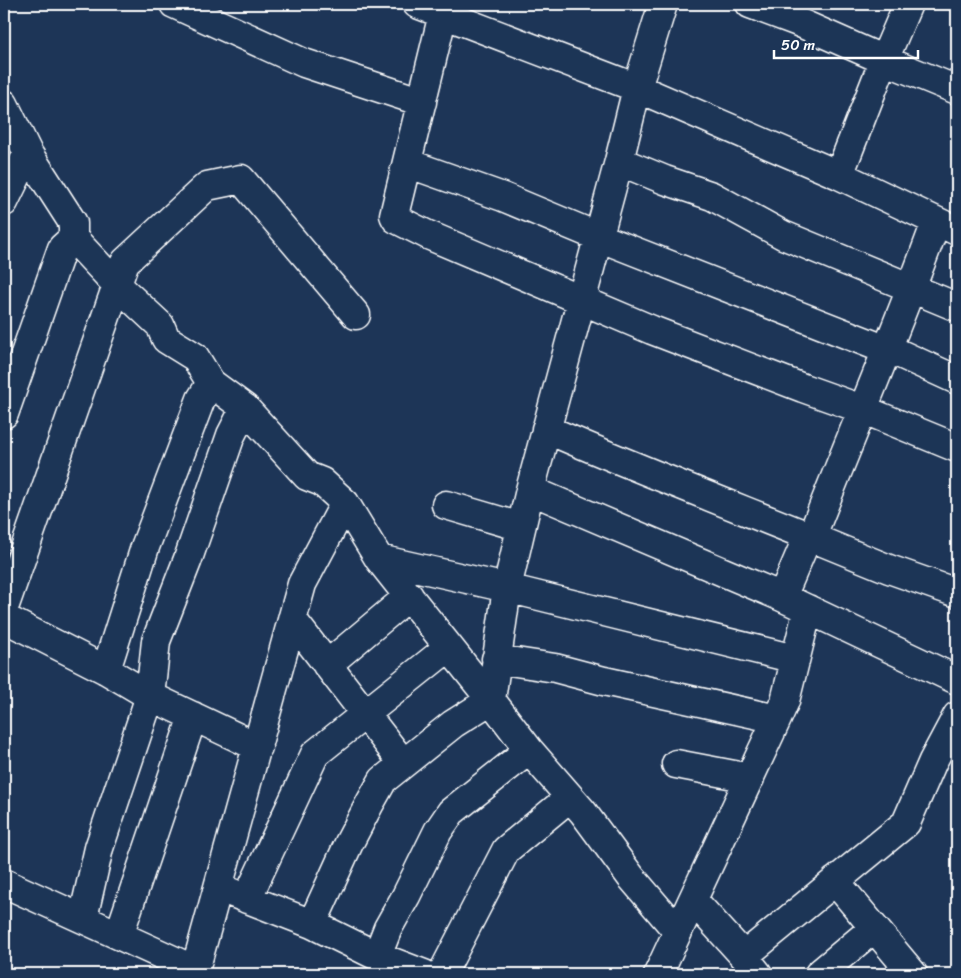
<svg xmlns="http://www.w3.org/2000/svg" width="961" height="978" font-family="Sriracha,sans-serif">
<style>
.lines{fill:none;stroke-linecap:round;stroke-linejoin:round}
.minor-casing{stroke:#fff;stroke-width:31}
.minor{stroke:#1d3557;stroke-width:28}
</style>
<rect width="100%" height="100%" fill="#1d3557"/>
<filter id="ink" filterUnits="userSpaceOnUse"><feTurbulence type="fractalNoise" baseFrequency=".02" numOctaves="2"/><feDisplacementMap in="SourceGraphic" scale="10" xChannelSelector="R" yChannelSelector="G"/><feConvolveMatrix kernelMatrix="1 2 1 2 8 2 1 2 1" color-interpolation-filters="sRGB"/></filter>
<g filter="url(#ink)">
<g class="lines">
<!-- minor casing -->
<g class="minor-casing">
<path id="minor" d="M174 4 304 63 422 102
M417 4 637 88 839 175 957 231
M750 4 798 22 884 60 957 90
M443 14 394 215 396 219 428 235 652 330 803 388 862 409 957 448
M4 104 28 153 73 223V238L62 248 4 414
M619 161 665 180 712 196 783 235 957 307
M407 163 503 197 611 242 879 347 898 353 957 380
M839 175 884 60 908 4
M4 202 28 153
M73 238 117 285 160 325 166 339 195 357 211 383 245 408 307 476 322 482 345 503
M546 429C633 467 721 501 808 536L815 528C855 426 899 325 936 222
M530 490 782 597 957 680
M446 505 521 527
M379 559 507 588 795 659
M782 597 808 536 889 569 957 593
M4 608 125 262 207 186 241 179 356 315
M4 618 106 670 150 696 258 747
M292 619 403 763
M496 659 555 668 604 681 777 719
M327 665 409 596
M106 670 145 547 201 399 211 383
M529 750 451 812 438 831 406 896 388 928 377 956 312 924 349 843 370 803 383 780 453 724 491 700 529 750 583 812 631 877 678 932
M676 764 750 778
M835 881 913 974
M4 883 195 970
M230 892 312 924
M247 899 315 754 449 647
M693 900 744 956 758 974
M83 918 99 848 150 696 156 641 188 559 231 435 245 408
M119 935 193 716
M377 956 424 974
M744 956 906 823 933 761 957 716
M194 974 302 584 345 503 379 559 491 700 507 588 530 490 619 161 637 88 663 4
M442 974 506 850 570 797
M658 974 777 719 785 701 808 609
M819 974 874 928"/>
</g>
<!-- minor -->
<use href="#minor" class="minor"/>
</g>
</g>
<!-- margin -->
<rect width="961" height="978" fill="none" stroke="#1d3557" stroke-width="20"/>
<rect x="10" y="10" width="941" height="958" fill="none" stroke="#fff" stroke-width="2" filter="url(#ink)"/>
<!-- scale -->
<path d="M774 50v8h144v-8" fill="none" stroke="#ffffff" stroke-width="2.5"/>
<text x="781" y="50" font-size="15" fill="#ffffff" stroke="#1d3557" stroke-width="4" paint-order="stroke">50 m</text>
</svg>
